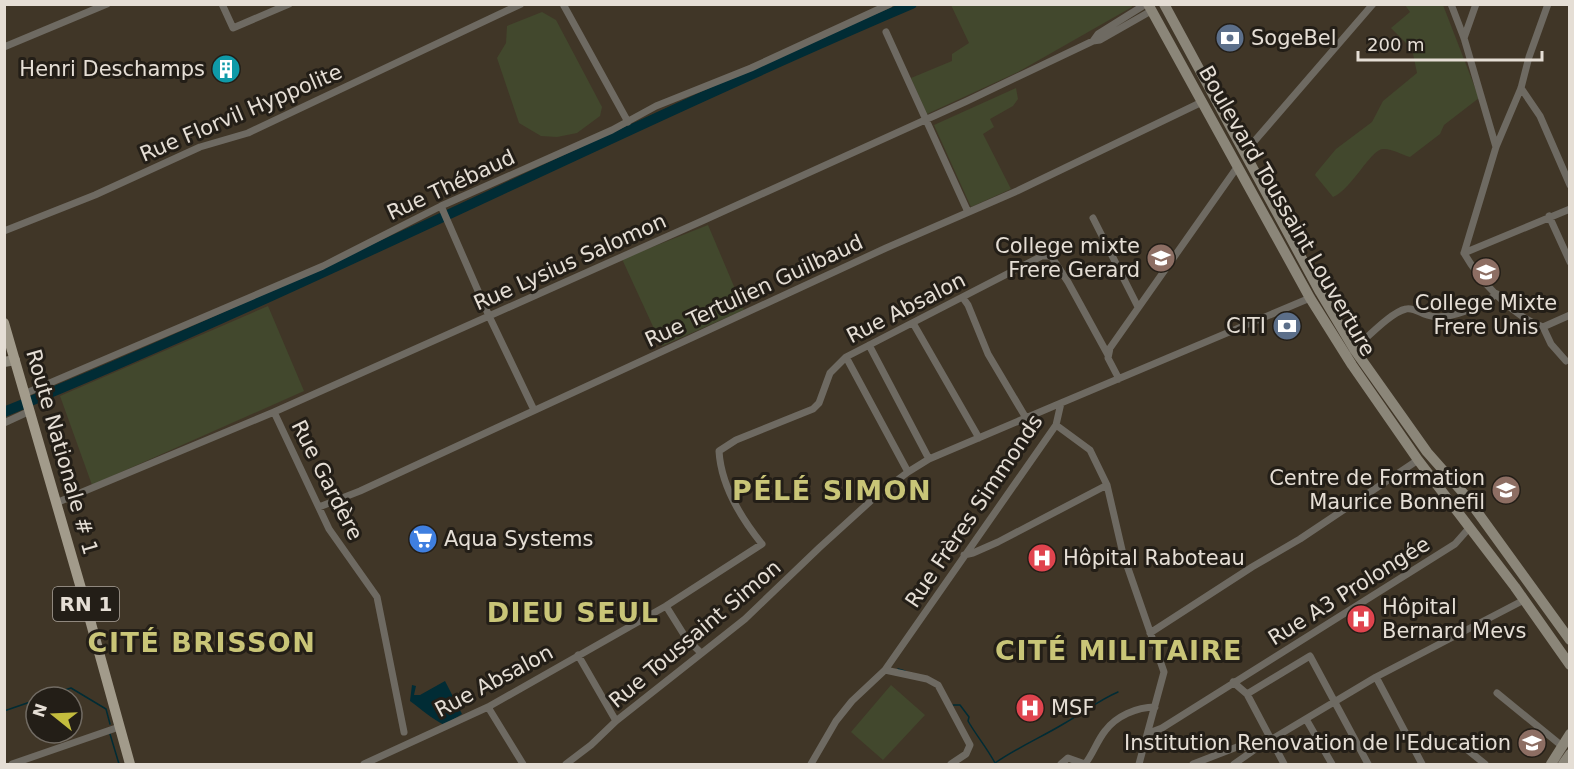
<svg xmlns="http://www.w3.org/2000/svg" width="1574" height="769" font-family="'DejaVu Sans',sans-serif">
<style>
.green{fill:#42482d}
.water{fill:#012c35}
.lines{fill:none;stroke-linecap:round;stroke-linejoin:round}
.stream{stroke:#012c35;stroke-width:1.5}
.river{stroke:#012c35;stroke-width:10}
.street{stroke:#6e6a62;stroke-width:7}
.secondary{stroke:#8b8679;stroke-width:10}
.primary{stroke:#a29b8b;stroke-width:10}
.labels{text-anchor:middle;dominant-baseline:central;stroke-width:6;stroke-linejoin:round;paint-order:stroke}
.shield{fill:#231e17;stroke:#aba49c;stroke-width:1.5}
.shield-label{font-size:20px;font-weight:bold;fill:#e5ded5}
.poi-label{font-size:21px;fill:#e5ded5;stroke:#231e17;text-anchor:start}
.street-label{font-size:21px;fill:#e5ded5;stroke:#231e17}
.district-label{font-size:27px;font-weight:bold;letter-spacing:1.5px;fill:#c9c577;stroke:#231e17}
</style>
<rect width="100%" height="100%" fill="#403627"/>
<!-- green -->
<path class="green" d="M1131 4 1132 7 1018 72 927 114 911 78 952 61V54L969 43 951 5Z
M1405 5H1443L1479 98 1444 125 1440 134 1410 157C1403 155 1390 148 1383 149 1370 150 1352 189 1333 197L1315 175 1316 173 1336 149 1372 122 1383 101 1417 73 1412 49 1391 28 1410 12Z
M542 12 556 20 602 107 600 116 577 133 557 137 541 136 519 123 497 58 506 43 507 26Z
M1016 88 1018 99 1013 106 990 119 994 127 983 134 1011 189 971 207 934 125Z
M708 225 744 310 662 346 622 259Z
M268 306 304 391 92 485 60 396Z
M891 685 925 715 883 760 851 732Z"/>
<!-- water -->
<path class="water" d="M445 681 462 714 444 725C431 718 422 710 410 701L412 685 416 686 414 695H420Z"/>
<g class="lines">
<!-- stream -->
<path class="stream" d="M898 669 905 671
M44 697 71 688 106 709 110 724
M953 705H960L969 717 968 721C976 735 987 748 995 763 1018 747 1042 737 1065 723 1083 713 1099 700 1118 692
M4 711 36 700
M110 734 119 764"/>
<!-- river -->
<path class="river" d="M4 412C312 286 607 134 912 4"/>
<!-- street -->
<path class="street" d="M222 4 233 28 289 4
M563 4 628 122
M1451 4 1464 38 1496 147
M886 32 968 212
M1464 38 1476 4
M1093 41 1098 34 1146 4
M4 47 107 4
M1521 88 1540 116 1570 185
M1245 152 1373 4
M441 206 489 316 534 410
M1549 216 1570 262
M1093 218 1138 307
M4 231 95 195 200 147 248 133 521 4
M1464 253 1496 147 1521 88 1529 57 1548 4
M1464 253C1480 281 1512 316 1543 327L1570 315
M1464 253 1570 209
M963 298 968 305 988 354 1026 418
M913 323 979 438
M1543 327 1551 344 1566 361
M869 345 929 459
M1354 349C1367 338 1391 312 1406 309 1413 307 1420 313 1427 315 1448 322 1480 306 1497 294
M846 357 908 472
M1119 379 1108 358 1110 348 1238 166
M24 394 323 266 441 206 612 130 656 106 751 68 890 4
M274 412 329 529 377 597 404 732
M4 423 30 411
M1056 425 1090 450 1107 485 1123 554 1164 672 1139 764
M56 503 274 412 702 221 967 101 1093 41 1100 40 1151 11
M319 507 360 491 886 248 1017 191 1202 102
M964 555 973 553 998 542 1107 485
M666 606 686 638 701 653
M1150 633 1252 567 1300 539 1418 460
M578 655 616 721
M885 670 927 679 938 685 970 745 966 754 951 764
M1376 677 1422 764
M1233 682 1247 694 1284 764
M1497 693 1562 746
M1247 694 1310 656 1368 764
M488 707 523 764
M1306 719 1332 764
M1149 733 1162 728 1455 544 1470 527
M1459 743 1485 764
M12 764 119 727
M364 764 488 707 666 606 762 544C741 518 721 486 719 451L736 440 813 409 819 403 830 373 846 357 1042 256H1051L1068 282 1108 355
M566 764 591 745 616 721 745 619 819 548 875 497 908 472 929 459 1061 403
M811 764 836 721 852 701 885 670 1056 425 1061 403 1310 298
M1061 764 1068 758 1085 764C1093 754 1097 741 1105 731 1116 716 1137 707 1155 707
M1193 764 1237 747 1257 748 1376 677 1524 600
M1234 764 1257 748"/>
<!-- secondary -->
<path class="secondary" d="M1148 4 1310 298 1352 365 1418 460 1515 587 1570 665
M1164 4 1320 292 1354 349 1427 452 1465 495 1570 640
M4 362 15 360
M1551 764 1570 734
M1563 764 1570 754"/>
<!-- primary -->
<path class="primary" d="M4 323 87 609 130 764"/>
</g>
<!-- icons -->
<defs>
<g id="bank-disc" transform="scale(1.5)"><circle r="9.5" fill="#5c6f8a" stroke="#231e17"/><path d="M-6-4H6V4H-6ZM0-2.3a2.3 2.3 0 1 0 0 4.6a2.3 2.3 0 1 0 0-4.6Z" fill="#fff"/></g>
<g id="building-disc" transform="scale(1.5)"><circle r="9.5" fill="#0f9aa8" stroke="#231e17"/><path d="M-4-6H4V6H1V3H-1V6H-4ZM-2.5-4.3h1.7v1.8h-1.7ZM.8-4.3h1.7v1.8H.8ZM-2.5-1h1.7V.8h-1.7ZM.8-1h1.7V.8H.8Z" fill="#fff"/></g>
<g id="school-disc" transform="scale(1.5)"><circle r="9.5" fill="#8d6e63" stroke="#231e17"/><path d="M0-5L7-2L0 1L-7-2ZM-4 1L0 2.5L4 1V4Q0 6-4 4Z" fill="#fff"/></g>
<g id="university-disc" transform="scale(1.5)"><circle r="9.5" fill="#8d6e63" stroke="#231e17"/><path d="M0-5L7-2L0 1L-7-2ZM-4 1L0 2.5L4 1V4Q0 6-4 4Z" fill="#fff"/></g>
<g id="supermarket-disc" transform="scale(1.5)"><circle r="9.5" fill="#3f7fe0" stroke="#231e17"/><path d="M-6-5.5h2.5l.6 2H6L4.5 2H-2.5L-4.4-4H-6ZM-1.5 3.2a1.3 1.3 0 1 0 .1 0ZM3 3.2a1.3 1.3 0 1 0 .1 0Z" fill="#fff"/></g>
<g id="hospital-disc" transform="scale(1.5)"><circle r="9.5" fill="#e0444e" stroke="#231e17"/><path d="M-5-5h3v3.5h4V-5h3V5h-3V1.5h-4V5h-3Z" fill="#fff"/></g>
</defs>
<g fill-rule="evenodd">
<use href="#bank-disc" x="1230" y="38"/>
<use href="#building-disc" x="226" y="69"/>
<use href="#school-disc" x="1161" y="258"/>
<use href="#school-disc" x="1486" y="272"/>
<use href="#bank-disc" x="1287" y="326"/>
<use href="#university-disc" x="1506" y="490"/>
<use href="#supermarket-disc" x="423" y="539"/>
<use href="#hospital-disc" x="1042" y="558"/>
<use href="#hospital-disc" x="1361" y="619"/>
<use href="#hospital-disc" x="1030" y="708"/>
<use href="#school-disc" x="1532" y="743"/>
</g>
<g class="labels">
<!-- shield labels -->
<rect class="shield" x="53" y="587" width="66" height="34" rx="4.5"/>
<g class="shield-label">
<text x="86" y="604">RN 1</text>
</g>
<!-- poi labels -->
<g class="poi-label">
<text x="1251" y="38">SogeBel</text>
<text x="205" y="69" text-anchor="end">Henri Deschamps</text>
<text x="1140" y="246" text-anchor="end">College mixte<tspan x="1140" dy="24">Frere Gerard</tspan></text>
<text x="1486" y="303" text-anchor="middle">College Mixte<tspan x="1486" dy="24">Frere Unis</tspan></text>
<text x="1266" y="326" text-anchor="end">CITI</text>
<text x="1485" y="478" text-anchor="end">Centre de Formation<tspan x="1485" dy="24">Maurice Bonnefil</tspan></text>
<text x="444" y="539">Aqua Systems</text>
<text x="1063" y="558">Hôpital Raboteau</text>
<text x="1382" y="607">Hôpital<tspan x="1382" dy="24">Bernard Mevs</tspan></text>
<text x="1051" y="708">MSF</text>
<text x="1511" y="743" text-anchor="end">Institution Renovation de l'Education</text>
</g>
<!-- street labels -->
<g class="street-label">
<text transform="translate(241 113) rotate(-23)">Rue Florvil Hyppolite</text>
<text transform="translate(451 185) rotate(-25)">Rue Thébaud</text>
<text transform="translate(1287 211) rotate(60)">Boulevard Toussaint Louverture</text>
<text transform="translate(570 262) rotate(-24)">Rue Lysius Salomon</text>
<text transform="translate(754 291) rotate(-25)">Rue Tertulien Guilbaud</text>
<text transform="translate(906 308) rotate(-27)">Rue Absalon</text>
<text transform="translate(62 452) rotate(74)">Route Nationale # 1</text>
<text transform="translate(327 480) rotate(63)">Rue Gardère</text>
<text transform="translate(974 511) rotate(-56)">Rue Frères Simmonds</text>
<text transform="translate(1349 591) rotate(-32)">Rue A3 Prolongée</text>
<text transform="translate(695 634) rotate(-40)">Rue Toussaint Simon</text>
<text transform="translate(494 681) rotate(-28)">Rue Absalon</text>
</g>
<!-- district labels -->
<g class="district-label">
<text x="832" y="490">PÉLÉ SIMON</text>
<text x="573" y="612">DIEU SEUL</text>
<text x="202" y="642">CITÉ BRISSON</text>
<text x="1119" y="650">CITÉ MILITAIRE</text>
</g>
</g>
<!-- border -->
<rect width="1574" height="769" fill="none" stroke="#e5ded5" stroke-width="12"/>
<!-- north arrow -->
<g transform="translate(54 715) rotate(288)"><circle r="28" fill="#231e17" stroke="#716b63" stroke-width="1.5"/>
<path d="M0-4.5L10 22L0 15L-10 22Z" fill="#c4bd3e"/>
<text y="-9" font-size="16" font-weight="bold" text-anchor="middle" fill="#e5ded5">N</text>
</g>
<!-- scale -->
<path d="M1358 51v9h184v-9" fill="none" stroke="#e5ded5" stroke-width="3"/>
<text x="1367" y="51" font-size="18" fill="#e5ded5" stroke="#231e17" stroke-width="4.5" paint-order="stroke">200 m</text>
</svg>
